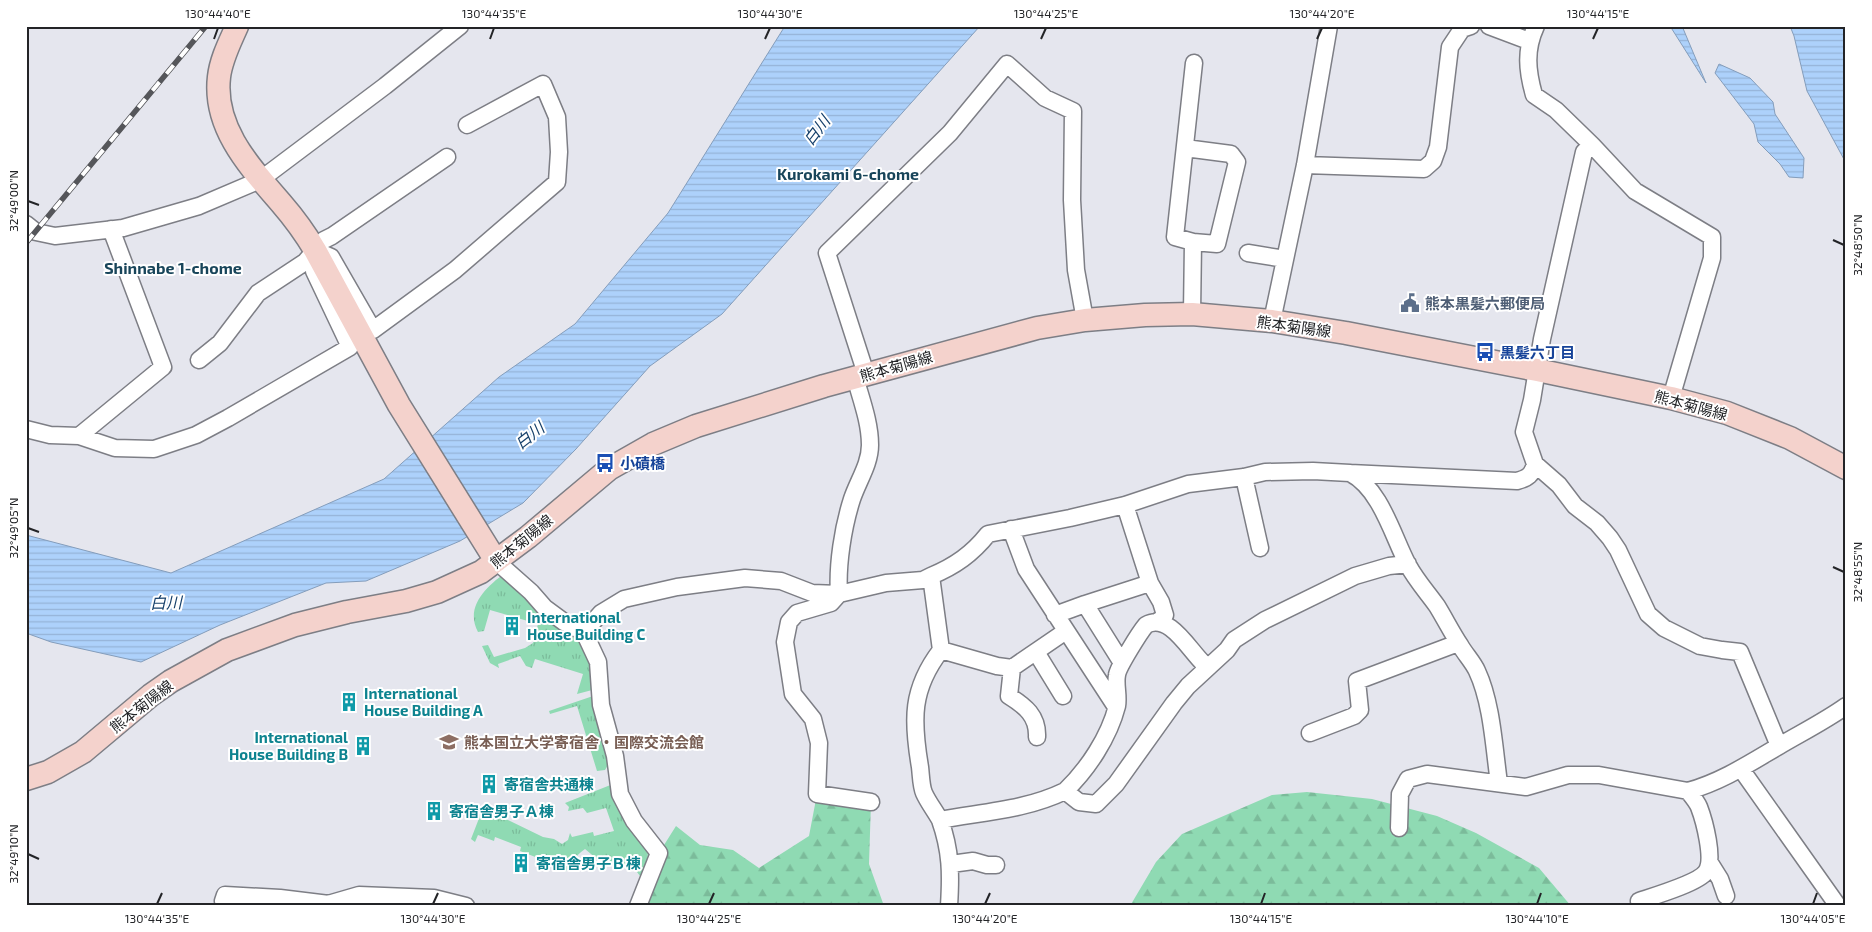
<svg xmlns="http://www.w3.org/2000/svg" width="1872" height="932" font-family="'Exo 2','Noto Sans JP',sans-serif">
<style>
.grass{fill:url(#grass-tufts)}
.forest{fill:url(#forest-firs)}
.water{fill:url(#water-rules);stroke:#849dbb}
.lines{fill:none;stroke-linecap:round;stroke-linejoin:round}
.street-casing{stroke:#7d7e85;stroke-width:19}
.secondary-casing{stroke:#7d7e85;stroke-width:25}
.street{stroke:#fff;stroke-width:16}
.secondary{stroke:#f4d2cc;stroke-width:22}
.rail-casing{stroke:#55565a;stroke-width:5.5}
.rail{stroke:#fff;stroke-width:4;stroke-dasharray:11;stroke-linecap:butt}
.ticks{fill:none;stroke:#232427;stroke-width:2}
.labels{text-anchor:middle;dominant-baseline:central;stroke-width:4;stroke-linejoin:round;paint-order:stroke}
.service-label{font-size:15px;font-weight:bold;fill:#4e5e75;stroke:#fff;text-anchor:start}
.street-label{font-size:15px;fill:#232427;stroke:#fff}
.transit-label{font-size:15px;font-weight:bold;fill:#164399;stroke:#fff;text-anchor:start}
.culture-label{font-size:15px;font-weight:bold;fill:#0d838f;stroke:#fff;text-anchor:start}
.education-label{font-size:15px;font-weight:bold;fill:#785e54;stroke:#fff;text-anchor:start}
.water-label{font-size:16px;font-style:italic;fill:#16406b;stroke:#fff}
.neighbourhood-label{font-size:16px;font-weight:bold;fill:#18455a;stroke:#fff}
.neatline{fill:none;stroke:#232427;stroke-width:2}
.ticks-label{font-size:12px;text-anchor:middle;fill:#232427}
</style>
<defs>
<pattern id="grass-tufts" width="24" height="20" patternUnits="userSpaceOnUse" patternTransform="scale(1.25)"><rect width="24" height="20" fill="#8fdab3"/><path d="M3 7l-1-3M5 7V3M7 7l1-3M15 17l-1-3M17 17v-4M19 17l1-3" fill="none" stroke="#7bbb9a"/></pattern>
<pattern id="forest-firs" width="22" height="20" patternUnits="userSpaceOnUse" patternTransform="scale(1.25)"><rect width="22" height="20" fill="#8fdab3"/><path d="M5 1l3.5 6h-7zM16 11l3.5 6h-7z" fill="#7bbb9a"/></pattern>
<pattern id="water-rules" width="6" height="5" patternUnits="userSpaceOnUse" patternTransform="scale(1.25)"><rect width="6" height="5" fill="#add1fb"/><path d="M0 2.5h6" fill="none" stroke="#95b3d7"/></pattern>
</defs>
<rect width="100%" height="100%" fill="#e5e6ee"/>
<!-- grass -->
<path class="grass" d="M508 571 574 632 589 651 596 689 577 694 583 674 535 659 532 668 526 666 520 656 498 664 499 668 490 663 482 646 488 645 494 657 525 648 533 643 538 624 490 610 484 631 478 632C464 606 488 585 508 571Z
M596 695 608 765 605 770 597 771 577 706 550 714 549 711Z
M613 784 648 852 647 866 643 880 634 868 628 865 608 866 603 864 585 849C573 857 574 864 565 872L560 870 561 867 520 851 521 847 495 837 494 841 478 835 475 842 471 839 483 808 543 837 554 839 562 844 568 840 570 833 572 837 593 832 594 836 614 831 606 808 587 813 583 808 568 811 569 807 565 803Z"/>
<!-- forest -->
<path class="forest" d="M1307 792 1372 799 1437 816 1476 833 1539 868 1571 906H1130L1156 862 1182 834 1272 795Z
M817 794 871 802 869 864 884 906H638L659 853 676 826 700 845 733 850 759 868 809 836Z"/>
<!-- water -->
<path class="water" d="M785 26H980L722 314 650 366 576 449 523 503 460 541 366 581 326 583 220 625 141 662 51 642 26 633V535L171 573 384 479 499 377 575 324 668 213Z
M1670 26H1682L1706 83Z
M1790 26H1846V163L1807 91 1794 36Z
M1719 64 1750 78 1773 102 1775 114 1804 158 1803 178 1789 177 1780 164 1758 142 1754 124 1715 73Z"/>
<g class="lines">
<!-- street casing -->
<g class="street-casing">
<path id="street" d="M1489 26 1529 41
M1536 26C1525 50 1527 70 1534 95L1556 110 1592 145 1635 191 1712 237V258L1671 398
M1592 145 1584 152 1542 339 1532 400 1524 432 1535 464 1559 485 1575 506 1597 523 1610 538 1618 550 1648 614 1664 628 1700 646 1722 650 1740 652 1779 746
M1185 148 1231 154 1237 162 1217 244 1193 242 1175 237 1194 63
M1305 165 1424 169 1433 161 1438 147 1450 47 1462 29 1471 26
M26 224 36 232 55 236 123 228 199 206 260 180 385 86 460 26
M1248 253 1285 259
M1192 314 1193 242
M1272 321 1305 165 1329 26
M199 360 220 343 258 293 305 262 324 240 332 236 447 157
M866 374 827 253 950 133 1007 64 1045 98 1073 111 1072 200 1076 270 1085 320
M855 377C861 399 870 422 870 445 870 464 858 481 852 499 843 527 837 565 839 594L831 603 797 613 789 622 785 642 793 694 813 719 819 743 817 794 871 802
M26 429 50 435 79 436 115 448 154 449 196 435 228 418 350 347 314 271 315 250 331 257 373 330 455 270 557 182 559 152 557 117 543 84 467 125
M79 436 163 367 111 229
M1350 473 1517 481C1528 478 1532 475 1535 464
M1244 477 1260 548
M1125 505 1150 583
M1011 529 1026 569 1116 707
M496 561 531 592 545 608 564 622 584 632 598 662 601 705 615 756 620 794 634 821 659 853 638 906
M1408 564 1389 566 1355 576 1265 620 1234 640 1227 650 1188 686 1174 703 1116 784 1096 804 1079 802 1065 791C1026 810 983 812 940 820 935 811 928 802 924 793 921 786 921 775 920 767 912 720 911 689 941 650L931 576C955 566 972 554 988 534L1070 518 1125 505 1188 484 1244 477 1265 472 1313 471 1350 473C1381 489 1393 537 1408 565 1416 580 1427 592 1437 606 1445 619 1452 633 1460 645 1465 654 1473 662 1477 671 1492 703 1494 748 1499 783
M1055 615 1085 604
M584 632 601 613 624 599 677 587 745 578 781 581 812 593 839 594 886 583 923 580 931 576
M941 650 997 666 1012 668 1066 631
M1036 652 1063 696
M1122 663 1085 604 1150 583 1161 602 1165 615 1163 618 1158 621
M1012 668 1009 696C1025 706 1038 716 1037 737
M1310 733 1354 716 1360 710 1357 681 1458 643
M1741 769 1838 906
M1065 791C1088 769 1109 737 1117 706 1119 696 1115 685 1117 675 1118 667 1140 632 1146 625 1169 612 1189 650 1204 664L1205 670
M940 820C951 851 951 874 949 906
M1399 828 1400 794 1408 779 1427 774 1526 787 1568 775H1599L1688 791C1721 782 1750 763 1779 746 1801 733 1825 721 1846 706
M1710 863 1720 879 1726 896
M951 864 973 861 987 865H996
M1639 901C1654 896 1698 883 1706 872 1715 860 1704 820 1699 807 1697 802 1692 796 1688 791
M328 904 359 895 434 898 466 906
M227 906 223 901 225 895 280 898 337 905"/>
</g>
<!-- secondary casing -->
<g class="secondary-casing">
<path id="secondary" d="M237 26C230 42 221 59 219 77 213 128 250 167 281 203 294 218 305 233 315 250L399 405 496 561
M26 779 48 772 83 752 151 695 171 681 227 650 295 625 347 612 406 601 437 592 481 572 528 537 609 469 653 444 696 426 824 386 1037 328 1085 320 1145 315 1192 314 1272 321 1346 333 1537 370 1671 398 1727 413 1790 438 1846 468"/>
</g>
<!-- street -->
<use href="#street" class="street"/>
<!-- secondary -->
<use href="#secondary" class="secondary"/>
<!-- rail casing -->
<g class="rail-casing">
<path id="rail" d="M26 243 206 26"/>
</g>
<!-- rail -->
<use href="#rail" class="rail"/>
</g>
<!-- ticks -->
<path class="ticks" d="M214 39 218 28M490 39 494 28M765 39 770 28M1041 39 1046 28M1317 39 1322 28M1593 39 1598 28M28 201 39 205M1833 240 1844 245M28 528 39 532M1833 567 1844 572M28 854 39 859M157 904 162 893M433 904 438 893M709 904 714 893M985 904 990 893M1261 904 1265 893M1537 904 1541 893M1813 904 1817 893"/>
<!-- icons -->
<defs>
<g id="civic-bare" transform="scale(1.5)"><path d="M-.6-6.5H3V-4.5H.6V-3L4-1V1h2V6H-6V1h2V-1L-.6-3ZM-1.2 2.5V6h2.4V2.5Z" fill="#5c6f8a" stroke="#fff" stroke-width="2.5" paint-order="stroke"/></g>
<g id="bus-bare" transform="scale(1.5)"><path d="M-5-6H5V4H4V6H2V4H-2V6H-4V4H-5ZM-3.5-4V0h7V-4ZM-3.5 1.2v1.5H-2V1.2ZM2 1.2v1.5H3.5V1.2Z" fill="#1a4fb4" stroke="#fff" stroke-width="2.5" paint-order="stroke"/></g>
<g id="building-bare" transform="scale(1.5)"><path d="M-4-6H4V6H1V3H-1V6H-4ZM-2.5-4.3h1.7v1.8h-1.7ZM.8-4.3h1.7v1.8H.8ZM-2.5-1h1.7V.8h-1.7ZM.8-1h1.7V.8H.8Z" fill="#0f9aa8" stroke="#fff" stroke-width="2.5" paint-order="stroke"/></g>
<g id="university-bare" transform="scale(1.5)"><path d="M0-5L7-2L0 1L-7-2ZM-4 1L0 2.5L4 1V4Q0 6-4 4Z" fill="#8d6e63" stroke="#fff" stroke-width="2.5" paint-order="stroke"/></g>
</defs>
<g fill-rule="evenodd">
<use href="#civic-bare" x="1410" y="303"/>
<use href="#bus-bare" x="1485" y="352"/>
<use href="#bus-bare" x="605" y="463"/>
<use href="#building-bare" x="512" y="626"/>
<use href="#building-bare" x="349" y="702"/>
<use href="#university-bare" x="449" y="742"/>
<use href="#building-bare" x="363" y="746"/>
<use href="#building-bare" x="489" y="784"/>
<use href="#building-bare" x="434" y="811"/>
<use href="#building-bare" x="521" y="863"/>
</g>
<g class="labels">
<!-- service labels -->
<g class="service-label">
<text x="1425" y="303">熊本黒髪六郵便局</text>
</g>
<!-- street labels -->
<g class="street-label">
<text transform="translate(1294 326) rotate(8)">熊本菊陽線</text>
<text transform="translate(896 366) rotate(-16)">熊本菊陽線</text>
<text transform="translate(1691 405) rotate(15)">熊本菊陽線</text>
<text transform="translate(521 541) rotate(-39)">熊本菊陽線</text>
<text transform="translate(141 706) rotate(-38)">熊本菊陽線</text>
</g>
<!-- transit labels -->
<g class="transit-label">
<text x="1500" y="352">黒髪六丁目</text>
<text x="620" y="463">小磧橋</text>
</g>
<!-- culture labels -->
<g class="culture-label">
<text x="527" y="617">International<tspan x="527" dy="17">House Building C</tspan></text>
<text x="364" y="693">International<tspan x="364" dy="17">House Building A</tspan></text>
<text x="348" y="737" text-anchor="end">International<tspan x="348" dy="17">House Building B</tspan></text>
<text x="504" y="784">寄宿舎共通棟</text>
<text x="449" y="811">寄宿舎男子Ａ棟</text>
<text x="536" y="863">寄宿舎男子Ｂ棟</text>
</g>
<!-- education labels -->
<g class="education-label">
<text x="464" y="742">熊本国立大学寄宿舎・国際交流会館</text>
</g>
<!-- water labels -->
<g class="water-label">
<text transform="translate(816 130) rotate(-52)">白川</text>
<text transform="translate(529 435) rotate(-38)">白川</text>
<text transform="translate(166 602) rotate(-1)">白川</text>
</g>
<!-- neighbourhood labels -->
<g class="neighbourhood-label">
<text x="848" y="173">Kurokami 6-chome</text>
<text x="173" y="267">Shinnabe 1-chome</text>
</g>
</g>
<!-- border -->
<rect width="1872" height="932" fill="none" stroke="#ffffff" stroke-width="55"/>
<rect x="28" y="28" width="1816" height="876" class="neatline"/>
<g class="ticks-label">
<text x="218" y="18">130°44'40"E</text>
<text x="494" y="18">130°44'35"E</text>
<text x="770" y="18">130°44'30"E</text>
<text x="1046" y="18">130°44'25"E</text>
<text x="1322" y="18">130°44'20"E</text>
<text x="1598" y="18">130°44'15"E</text>
<text transform="translate(14 201) rotate(-90)" y="4">32°49'00"N</text>
<text transform="translate(1858 245) rotate(-90)" y="4">32°48'50"N</text>
<text transform="translate(14 528) rotate(-90)" y="4">32°49'05"N</text>
<text transform="translate(1858 572) rotate(-90)" y="4">32°48'55"N</text>
<text transform="translate(14 854) rotate(-90)" y="4">32°49'10"N</text>
<text x="157" y="923">130°44'35"E</text>
<text x="433" y="923">130°44'30"E</text>
<text x="709" y="923">130°44'25"E</text>
<text x="985" y="923">130°44'20"E</text>
<text x="1261" y="923">130°44'15"E</text>
<text x="1537" y="923">130°44'10"E</text>
<text x="1813" y="923">130°44'05"E</text>
</g>
</svg>
